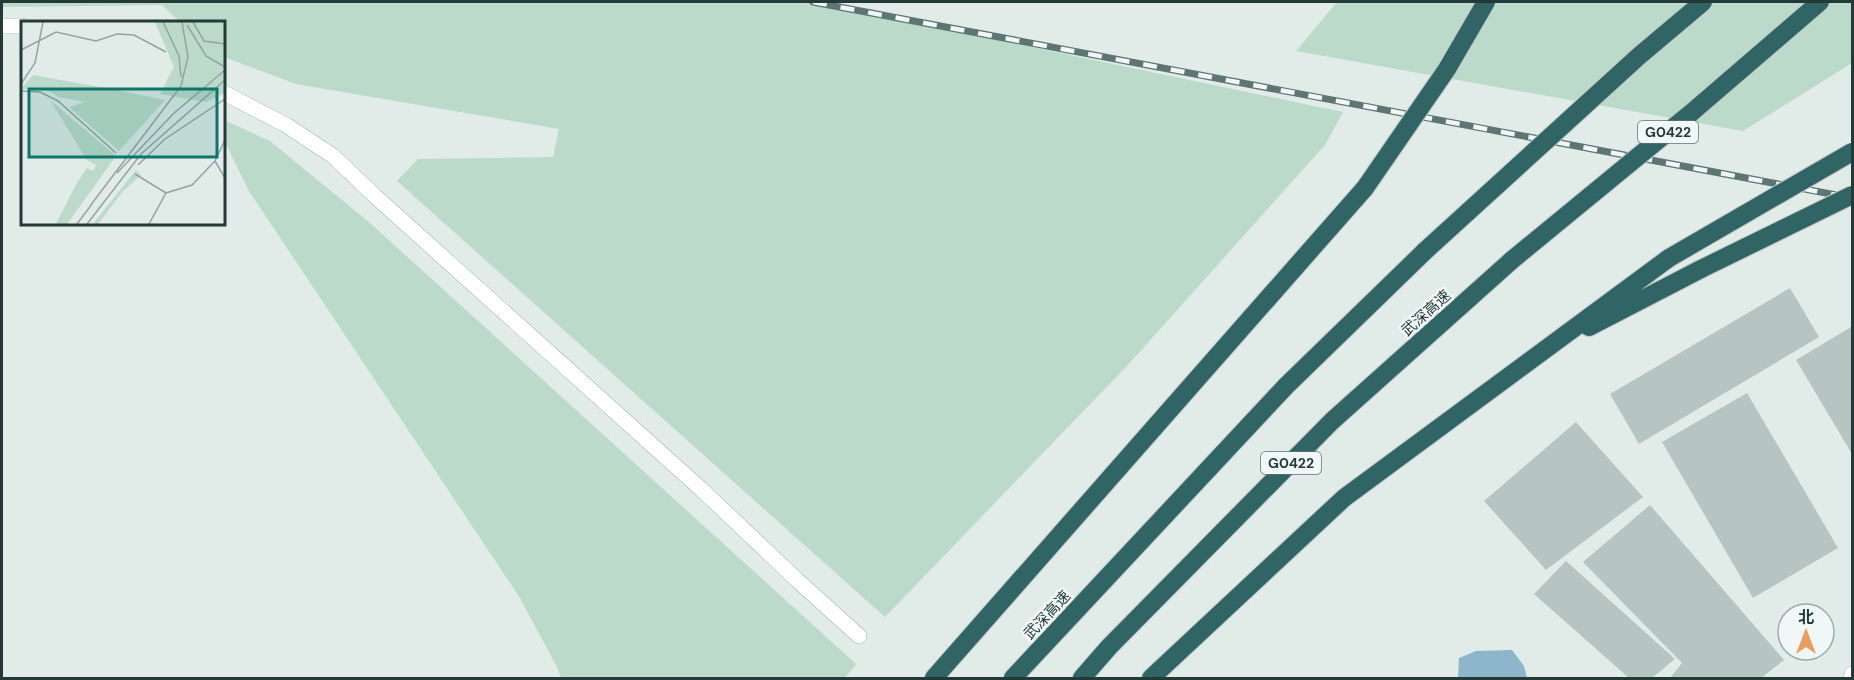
<svg xmlns="http://www.w3.org/2000/svg" width="1854" height="680" font-family="'DM Sans','Noto Sans SC',sans-serif">
<style>
.green{fill:#bcdaca}
.water{fill:#8db6cc}
.building{fill:#b7c5c2}
.lines{fill:none;stroke-linecap:round;stroke-linejoin:round}
.service-casing{stroke:#a4b2b0;stroke-width:16}
.motorway-casing{stroke:#c1c8c8;stroke-width:20}
.service{stroke:#fff;stroke-width:15}
.motorway{stroke:#316464;stroke-width:18}
.rail-casing{stroke:#5d7674;stroke-width:7}
.rail{stroke:#f1f7f6;stroke-width:4.5;stroke-dasharray:14;stroke-linecap:butt}
.motorway-bridge-casing{stroke:#c1c8c8;stroke-width:20;stroke-linecap:butt}
.motorway-bridge{stroke:#316464;stroke-width:18}
.labels{text-anchor:middle;dominant-baseline:central;stroke-width:5;stroke-linejoin:round;paint-order:stroke}
.shield{fill:#f1f7f6;stroke:#617372;stroke-width:1.5}
.shield-label{font-size:14px;font-weight:bold;fill:#233a39}
.street-label{font-size:15px;fill:#233a39;stroke:#f1f7f6}
.inset-road{fill:none;stroke:#95a4a2;stroke-width:1.5}
.view{fill:#0f766e;fill-opacity:0.15;stroke:#0f766e;stroke-width:3}
.inset-edge{fill:none;stroke:#233a39;stroke-width:3}
</style>
<rect width="100%" height="100%" fill="#e1ebe8"/>
<!-- green -->
<path class="green" d="M2 2H816L1343 112 1325 145 1126 367 885 617 397 181 418 159 553 157 559 129 296 84 224 57V22H180L162 5 2 7Z
M1337 2H1852V63L1743 131 1296 51Z
M224 120 270 141 370 223 856 664 845 678H561L556 665 520 598 249 191 224 140Z"/>
<!-- water -->
<path class="water" d="M1512 650 1524 666 1527 678H1458L1459 658 1476 651Z"/>
<!-- building -->
<path class="building" d="M1790 288 1819 337 1639 444 1610 394Z
M1851 327 1852 330V454L1796 360Z
M1747 393 1838 548 1753 598 1662 442Z
M1576 422 1643 497 1546 570 1484 501Z
M1650 505 1784 660 1761 678H1670L1682 663 1583 562Z
M1566 561 1675 659 1652 678H1629L1534 594Z"/>
<g class="lines">
<!-- service casing -->
<g class="service-casing">
<path id="service" d="M2 26H22
M224 93 286 125 333 156 376 197 701 489 797 580 859 636
M1851 678 1852 674"/>
</g>
<!-- motorway casing -->
<g class="motorway-casing">
<path id="motorway" d="M1447 69 1486 2
M1589 327 1701 269
M934 678 1365 188
M1013 678 1286 386 1425 251
M1082 678 1109 647 1332 421 1512 260
M1151 678 1344 498 1669 258"/>
</g>
<!-- service -->
<use href="#service" class="service"/>
<!-- motorway -->
<use href="#motorway" class="motorway"/>
<!-- rail casing -->
<g class="rail-casing">
<path id="rail" d="M813 2 1852 198"/>
</g>
<!-- rail -->
<use href="#rail" class="rail"/>
<!-- motorway-bridge casing -->
<g class="motorway-bridge-casing">
<path id="motorway-bridge" d="M1365 188 1447 69
M1425 251 1639 56 1703 2
M1669 258 1852 152
M1512 260 1691 113 1820 2
M1701 269 1852 195"/>
</g>
<!-- motorway-bridge -->
<use href="#motorway-bridge" class="motorway-bridge"/>
</g>
<g class="labels">
<!-- shield labels -->
<g class="shield">
<rect x="1638" y="121" width="60" height="22" rx="4.5"/>
<rect x="1261" y="452" width="60" height="22" rx="4.5"/>
</g>
<g class="shield-label">
<text x="1668" y="132">G0422</text>
<text x="1291" y="463">G0422</text>
</g>
<!-- street labels -->
<g class="street-label">
<text transform="translate(1426 313) rotate(-42)">武深高速</text>
<text transform="translate(1047 615) rotate(-47)">武深高速</text>
</g>
</g>
<!-- overview -->
<g transform="translate(21 21)">
<rect width="204" height="204" fill="#e1ebe8"/>
<path d="M134 1H204V72L185 81 139 73 153 46ZM12 54 90 68 144 79 98 130 48 86 64 81 38 76 24 68H0ZM29 79 95 135 46 203H35L56 162 66 147 72 150 75 144 66 139ZM115 149 120 154 102 170 77 203H72Z" fill="#bcdaca"/>
<path class="inset-road" d="M142 1 158 35 160 56M172 1 183 20 204 23M166 4 185 35 204 46M0 29 35 11 75 20 96 13 113 14 145 31M0 63 14 42 22 1M0 70 19 71 37 80 95 132M194 140 204 119M117 144 144 118 204 78M96 152 152 93 204 49M114 153 145 172M69 185 160 65 167 36 161 1M56 203 71 183M66 203 120 133 204 59M128 203 145 172 171 164 194 140 204 157"/>
<path class="view" d="M8 68H196V136H8Z"/>
<rect width="204" height="204" class="inset-edge"/>
</g>
<!-- border -->
<rect width="1854" height="680" fill="none" stroke="#233a39" stroke-width="6"/>
<!-- north arrow -->
<g transform="translate(1806 632)"><circle r="28" fill="#f1f7f6" stroke="#9fabaa" stroke-width="1.5"/>
<path d="M0-4.5L10 22L0 15L-10 22Z" fill="#e89e62"/>
<text y="-9" font-size="16" font-weight="bold" text-anchor="middle" fill="#233a39">北</text>
</g>
</svg>
